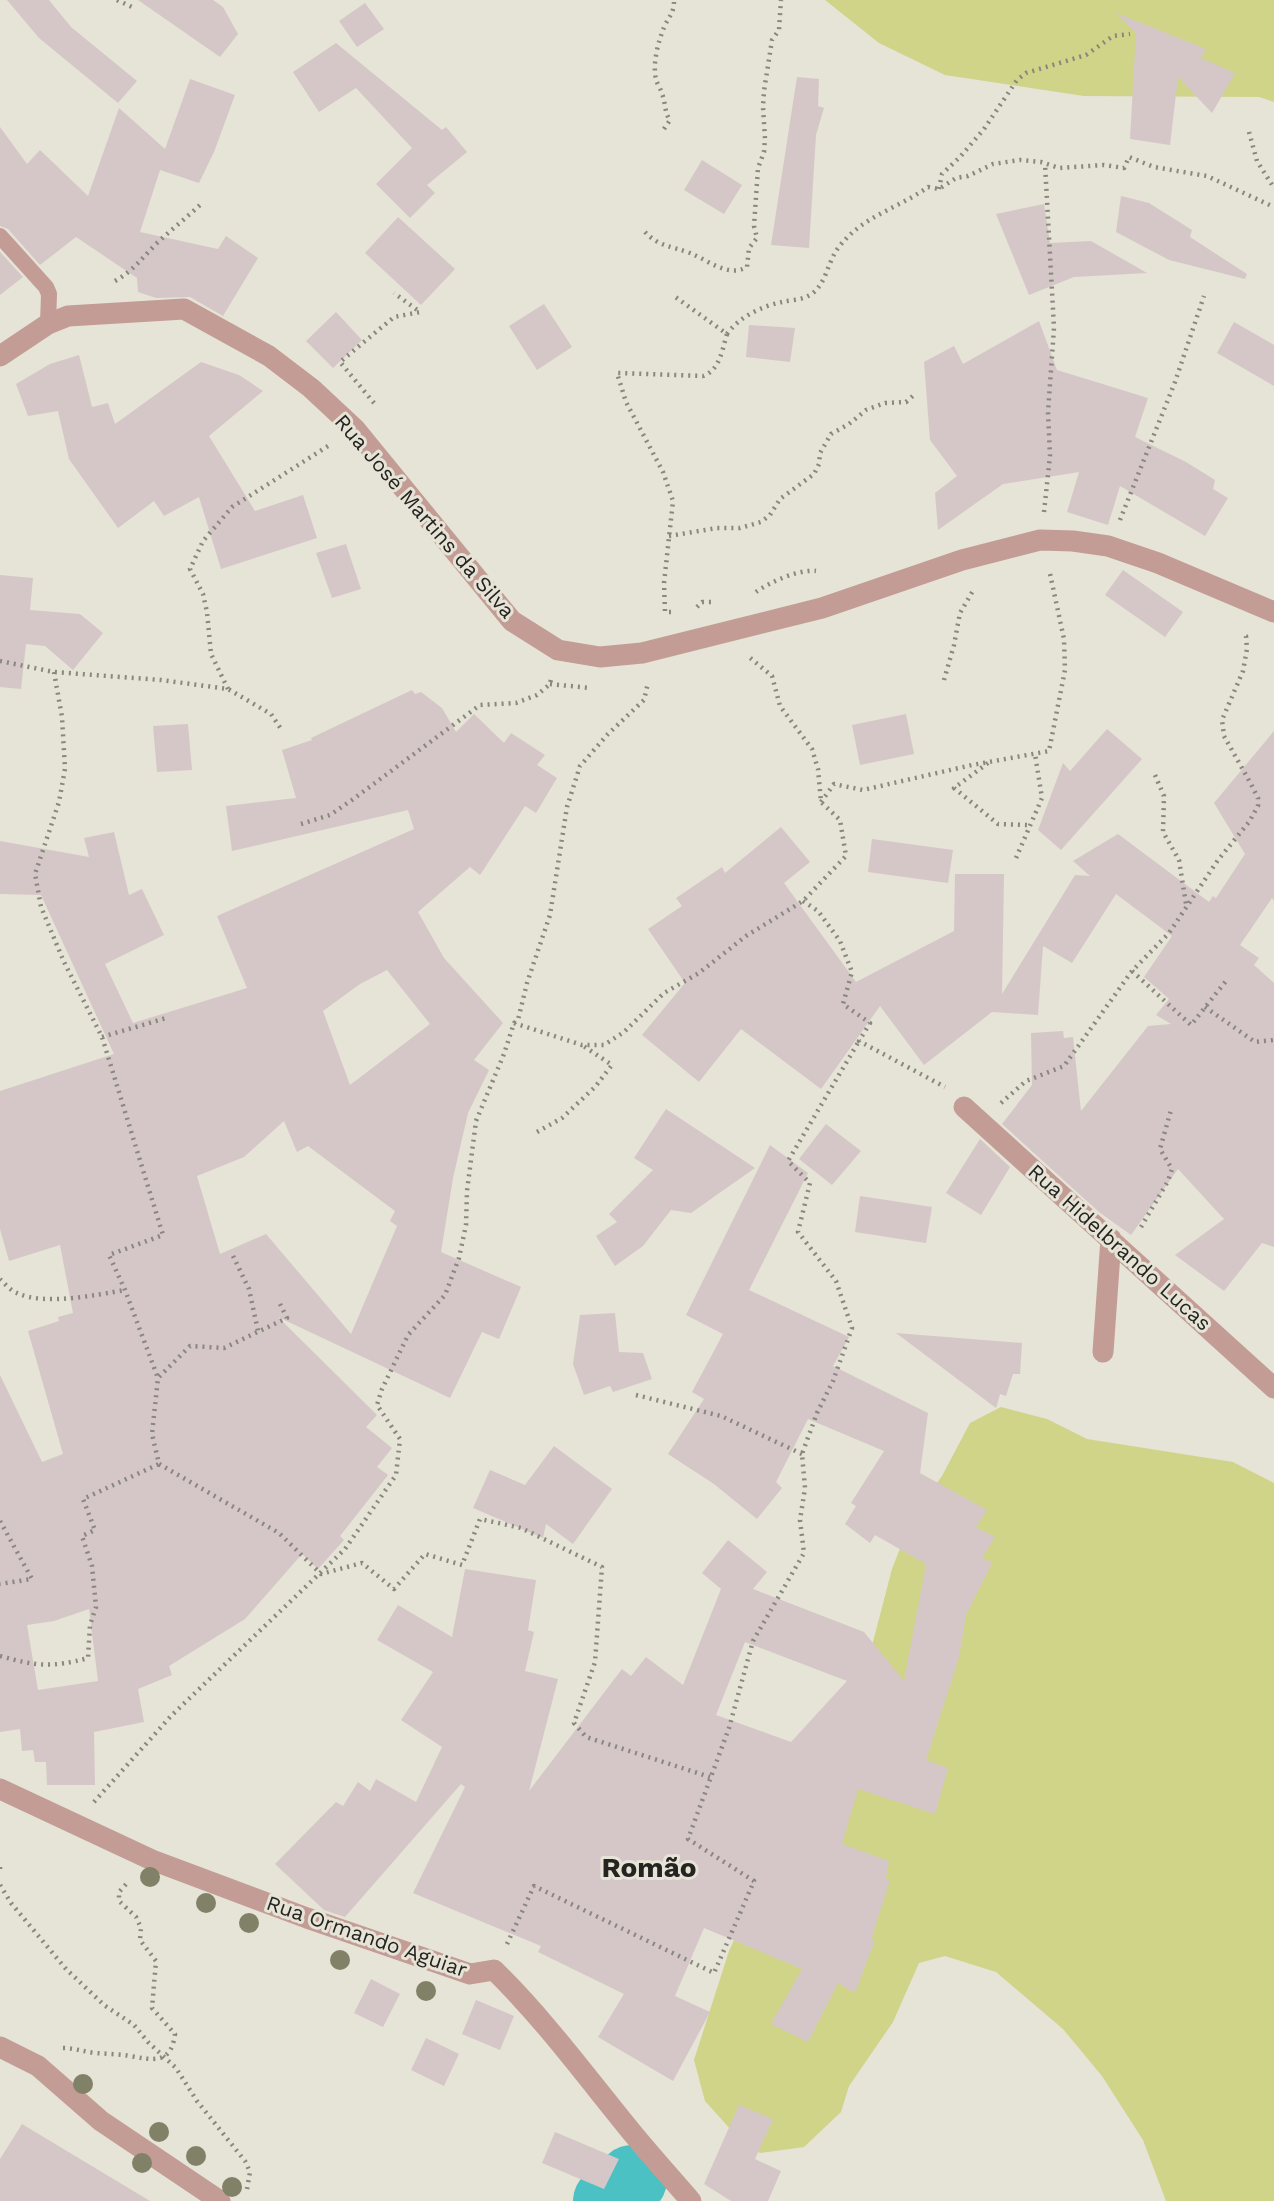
<svg xmlns="http://www.w3.org/2000/svg" width="1274" height="2201" font-family="'Work Sans',sans-serif">
<style>
.green{fill:#d0d488}
.lines{fill:none;stroke-linecap:round;stroke-linejoin:round}
.river{stroke:#4bc1c4;stroke-width:70}
.building{fill:#d5c7c7;fill-rule:evenodd}
.path{stroke:#89877e;stroke-width:4.5;stroke-dasharray:2 5;stroke-linecap:butt}
.lane{stroke:#c29c95;stroke-width:16}
.street{stroke:#c29c95;stroke-width:21}
.tree{fill:#818167}
.labels{text-anchor:middle;dominant-baseline:central;stroke-width:6;stroke-linejoin:round;paint-order:stroke}
.street-label{font-size:21px;fill:#252420;stroke:#e6e3d7}
.district-label{font-size:28px;font-weight:bold;fill:#252420;stroke:#e6e3d7}
</style>
<rect width="100%" height="100%" fill="#e6e3d7"/>
<!-- green -->
<path class="green" d="M825 0H1274V102L1259 97 1084 96 945 75 879 43Z
M1001 1407 1047 1419 1087 1439 1233 1462 1274 1483V2201H1166L1143 2140 1102 2076 1063 2029 996 1972 945 1956 919 1963 893 2022 849 2086 841 2112 804 2147 760 2153 741 2141 705 2101 694 2060 729 1951 873 1642 892 1569 911 1520 942 1476 970 1423Z"/>
<g class="lines">
<!-- river -->
<path class="river" d="M608 2201 632 2180"/>
</g>
<!-- building -->
<path class="building" d="M7 0H49L71 27 137 81 118 103 39 38Z
M138 0H213L223 7 238 34 220 57Z
M365 3 384 29 357 47 339 21Z
M1116 13 1206 49 1201 58 1235 73 1212 113 1178 77 1170 145 1130 139 1136 33Z
M336 43 442 130 446 127 467 152 427 185 435 193 410 218 376 184 412 148 356 88 319 112 293 72Z
M797 77 819 79 818 106 824 108 816 135 809 248 771 245Z
M190 79 235 95 214 152 199 183 160 170 140 232 218 249 226 236 258 258 223 316 190 297 156 298 138 292 137 278 76 237 40 265 8 229 0 226V127L27 164 40 150 88 196 119 108 165 149Z
M702 160 742 185 724 214 684 190Z
M1121 196 1149 203 1192 230 1190 237 1247 274 1245 279 1169 260 1116 232Z
M1044 204 1050 243 1091 241 1147 273 1074 277 1029 295 996 214Z
M398 217 455 269 421 305 365 253Z
M0 252 23 277 0 295Z
M544 304 572 347 537 370 509 326Z
M336 312 362 340 333 368 306 341Z
M1039 321 1057 370 1148 398 1135 437 1186 462 1215 480 1213 489 1228 498 1205 536 1120 486 1108 525 1067 512 1079 472 1003 484 938 530 935 493 957 476 930 440 924 362 954 346 963 364Z
M1234 322 1274 345V386L1217 353Z
M749 325 795 328 790 362 746 357Z
M79 355 92 407 108 403 115 424 201 362 239 375 263 391 209 436 255 511 303 495 317 538 221 569 199 497 164 516 154 501 118 528 69 459 58 411 28 416 16 384 50 364Z
M346 544 361 589 332 598 316 553Z
M1123 570 1183 612 1165 637 1105 595Z
M0 575 33 578 30 610 80 614 103 633 73 670 45 646 26 644 21 689 0 687Z
M412 690 415 694 421 692 442 708 456 732 474 714 504 743 511 733 545 755 537 765 557 778 536 813 525 806 480 875 470 867 418 912 444 958 503 1023 474 1060 489 1070 468 1113 453 1178 441 1252 521 1287 499 1339 482 1332 450 1398 278 1317 377 1415 366 1427 392 1448 377 1467 388 1475 340 1536 344 1540 318 1569 302 1554 245 1619 169 1666 172 1675 138 1689 144 1722 94 1732 95 1785H47L46 1762H35L33 1750 22 1751 20 1729 0 1732V1375L42 1462 63 1454 28 1331 59 1321 58 1317 73 1313 60 1245 9 1261 0 1229V1091L114 1054 41 895 0 894V841L89 857 84 838 114 832 129 895 142 889 164 935 105 964 133 1023 247 988 217 916 414 829 408 810 232 851 226 806 296 798 282 750 312 740 311 738ZM387 970 430 1024 350 1085 323 1011 360 984ZM284 1121 297 1152 308 1146 395 1211 390 1221 397 1226 351 1334 266 1234 220 1254 197 1176 244 1157ZM89 1609 98 1681 38 1690 27 1625 54 1621Z
M906 714 914 754 860 765 852 725Z
M188 724 192 770 157 772 153 726Z
M1107 729 1142 759 1061 850 1038 830 1063 763 1070 771Z
M1274 731V901L1272 898 1240 945 1259 958 1254 965 1274 983V1247L1262 1243 1224 1291 1175 1255 1224 1219 1178 1169 1131 1235 1099 1212 1002 1124 1032 1085 1031 1033 1063 1031 1064 1038 1073 1037 1081 1111 1148 1026 1171 1024 1156 1015 1169 999 1144 977 1172 936 1116 894 1072 963 1043 946 1038 1015 992 1012 924 1065 880 1006 821 1089 741 1029 699 1082 642 1035 685 983 648 929 682 906 676 898 722 867 725 873 781 827 810 862 784 883 856 982 954 931 955 874H1004L1002 994 1075 875 1090 876 1073 861 1118 834 1209 902 1213 896 1216 898 1245 854 1214 803Z
M872 839 953 850 948 883 868 872Z
M666 1109 755 1168 691 1213 671 1210 643 1246 615 1266 596 1236 617 1222 609 1214 653 1170 634 1158Z
M826 1124 861 1151 832 1185 799 1159Z
M980 1139 1010 1167 981 1215 946 1193Z
M770 1145 808 1173 749 1290 849 1337 833 1366 928 1413 920 1473 987 1510 976 1527 995 1537 982 1558 992 1563 966 1615 959 1657 926 1760 948 1768 935 1814 858 1789 842 1844 889 1861 886 1879 890 1880 871 1940H875L855 1993 838 1983 808 2042 771 2024 802 1969 704 1928 675 1996 710 2012 673 2081 598 2037 624 1994 538 1952 541 1946 413 1893 465 1787 461 1784 345 1917 324 1910 275 1864 336 1802 343 1806 358 1782 370 1791 376 1779 416 1802 442 1747 401 1720 433 1672 377 1640 398 1605 452 1637 465 1569 536 1580 528 1630 534 1632 525 1671 558 1679 529 1791 622 1669 631 1676 646 1657 683 1685 721 1589 702 1573 728 1540 767 1572 753 1589 864 1632 904 1681 926 1564 875 1535 870 1543 845 1524 856 1506 851 1503 884 1451 808 1419 776 1482 782 1488 757 1519 714 1484 668 1454 704 1399 692 1392 723 1334 686 1315ZM745 1642 847 1681 791 1742 716 1715Z
M860 1196 932 1207 926 1243 855 1232Z
M615 1313 619 1352 643 1353 652 1379 613 1392 610 1386 584 1395 573 1364 580 1315Z
M896 1333 1022 1343 1020 1374H1013L1006 1396 1000 1394 996 1408Z
M554 1446 612 1489 573 1544 546 1524 543 1538 473 1508 490 1470 525 1485Z
M371 1979 400 1994 383 2027 354 2013Z
M476 2000 514 2016 500 2050 462 2034Z
M426 2038 459 2054 444 2086 411 2070Z
M739 2105 773 2119 755 2159 781 2171 768 2201H731L704 2184Z
M22 2124 150 2201H0V2159Z
M555 2132 619 2159 604 2189 542 2163Z"/>
<g class="lines">
<!-- path -->
<path class="path" d="M117 0 134 8
M664 129 670 120C664 112 666 103 662 94 661 89 657 84 656 79 652 63 659 39 665 25 670 15 674 13 674 0
M1249 132 1257 161 1274 188
M939 189 942 174 960 157 984 129 1017 80 1026 73 1086 55 1113 36 1130 34
M645 232C659 247 672 246 690 253 708 260 728 278 747 267L749 248 757 238 754 226 758 168 764 152 765 139 763 107 764 91 772 40 779 30 781 0
M115 281C133 271 143 257 157 243 171 230 186 218 200 205
M727 334C739 317 762 306 782 302 790 300 801 300 808 296 825 288 827 265 836 251 860 216 896 210 928 187L939 189 956 178 968 176 993 164 1020 160 1041 162 1059 168 1104 165 1124 168 1129 157 1154 167 1207 176 1274 207
M374 403 340 362 394 317 420 312 394 293
M1044 512 1050 456 1048 412 1054 328 1045 164
M1120 520 1175 382 1204 296
M669 536 717 528H740L761 522 770 515 780 499 814 474 819 464 820 453 831 434 849 424 866 410 885 403 906 402 914 395
M756 592C770 582 799 569 816 571
M697 607 702 602H713
M671 612H665L664 583 673 501 663 472 626 402 617 373 703 376C720 370 722 350 727 334L674 296
M0 661 54 672 161 680 228 689 271 714 281 729
M54 672 62 717 65 769 59 802 35 874 41 907 64 962 102 1037 163 1235 109 1255 125 1290 158 1378
M944 680 954 645 960 613 974 589
M550 684 590 688
M228 689 211 654 207 612 203 594 190 569 203 541 232 507 328 446
M988 763 954 788 998 824 1028 825
M1155 775 1164 796 1163 832 1179 860 1186 904
M821 802 834 784 863 790 972 765 1049 751 1065 670 1064 639 1049 569
M301 824 330 815 352 800 480 705 516 703 537 695 550 684 551 679
M1016 858 1042 798 1035 754
M803 901 818 911 840 941 852 972 843 1004 870 1023 859 1041 945 1087
M1132 971 1191 1025 1226 981
M1205 1007 1255 1042 1274 1040
M514 1023 582 1045H604L624 1032 664 993 699 973 746 936 803 901 846 856 840 820 821 802 818 769 812 749 780 706 772 676 748 656
M102 1037 166 1018
M1001 1103 1026 1081 1064 1066 1132 971 1169 933 1218 860 1249 822 1258 806V798L1251 784 1224 736 1222 720 1243 671 1247 649 1246 636 1243 634
M537 1132 562 1118 595 1087 612 1065 582 1045
M1141 1227 1168 1181 1172 1169 1160 1149 1171 1110
M233 1256 249 1289 258 1331
M0 1279C5 1284 11 1291 17 1293 45 1306 96 1295 125 1290
M280 1304 287 1318 224 1348 190 1346 158 1378 152 1434 159 1464 279 1533 321 1574 362 1563 394 1589 425 1554 462 1565 480 1519 521 1528 602 1567 595 1662 574 1723 586 1737 710 1777
M636 1395 721 1416 802 1454
M0 1521 32 1579 0 1584
M0 1656C36 1666 51 1668 88 1658L90 1625 96 1607 92 1566 82 1536 95 1530 83 1499 159 1464
M94 1802 171 1716 345 1549 396 1475 400 1439 377 1405 382 1389 408 1335 445 1295 459 1258 466 1225 467 1191 476 1121 504 1054 514 1023 518 1020 527 983 550 915 567 807 580 766 608 734 644 700 648 683
M0 1867V1874
M0 1885 11 1903 66 1969 104 2005 134 2025 148 2042 176 2068 197 2101 245 2161 250 2172 247 2189
M507 1944 534 1886 714 1973 754 1881 688 1839 729 1728 753 1641 804 1553 800 1520 805 1488 802 1454 817 1413 833 1381 852 1328 836 1281 798 1232 810 1183 788 1161 859 1041
M63 2048C75 2048 84 2052 96 2053 107 2054 119 2054 130 2056 153 2060 171 2065 175 2034L152 2008 156 1961 140 1940 141 1928 136 1917 119 1901V1892L129 1881"/>
<!-- lane -->
<path class="lane" d="M0 236 46 287 49 294 48 324"/>
<!-- street -->
<path class="street" d="M0 356 48 324 68 316 184 309 269 356 311 388 355 429 512 621 558 650 600 657 642 653 822 608 962 560 1040 540 1073 541 1108 546 1158 563 1274 612
M964 1107 1274 1388
M1103 1352 1111 1239
M0 1789 152 1860 307 1918 470 1974 494 1970C546 2021 588 2079 634 2135 653 2158 672 2179 691 2201
M0 2047 38 2066 101 2121 220 2201"/>
</g>
<!-- trees -->
<g class="tree">
<circle cx="150" cy="1877" r="10"/>
<circle cx="206" cy="1903" r="10"/>
<circle cx="249" cy="1923" r="10"/>
<circle cx="340" cy="1960" r="10"/>
<circle cx="426" cy="1991" r="10"/>
<circle cx="83" cy="2084" r="10"/>
<circle cx="159" cy="2132" r="10"/>
<circle cx="196" cy="2156" r="10"/>
<circle cx="142" cy="2163" r="10"/>
<circle cx="232" cy="2187" r="10"/>
</g>
<g class="labels">
<!-- street labels -->
<g class="street-label">
<text transform="translate(425 516) rotate(49)">Rua José Martins da Silva</text>
<text transform="translate(1120 1247) rotate(42)">Rua Hidelbrando Lucas</text>
<text transform="translate(367 1936) rotate(19)">Rua Ormando Aguiar</text>
</g>
<!-- district labels -->
<g class="district-label">
<text x="649" y="1867">Romão</text>
</g>
</g>
</svg>
